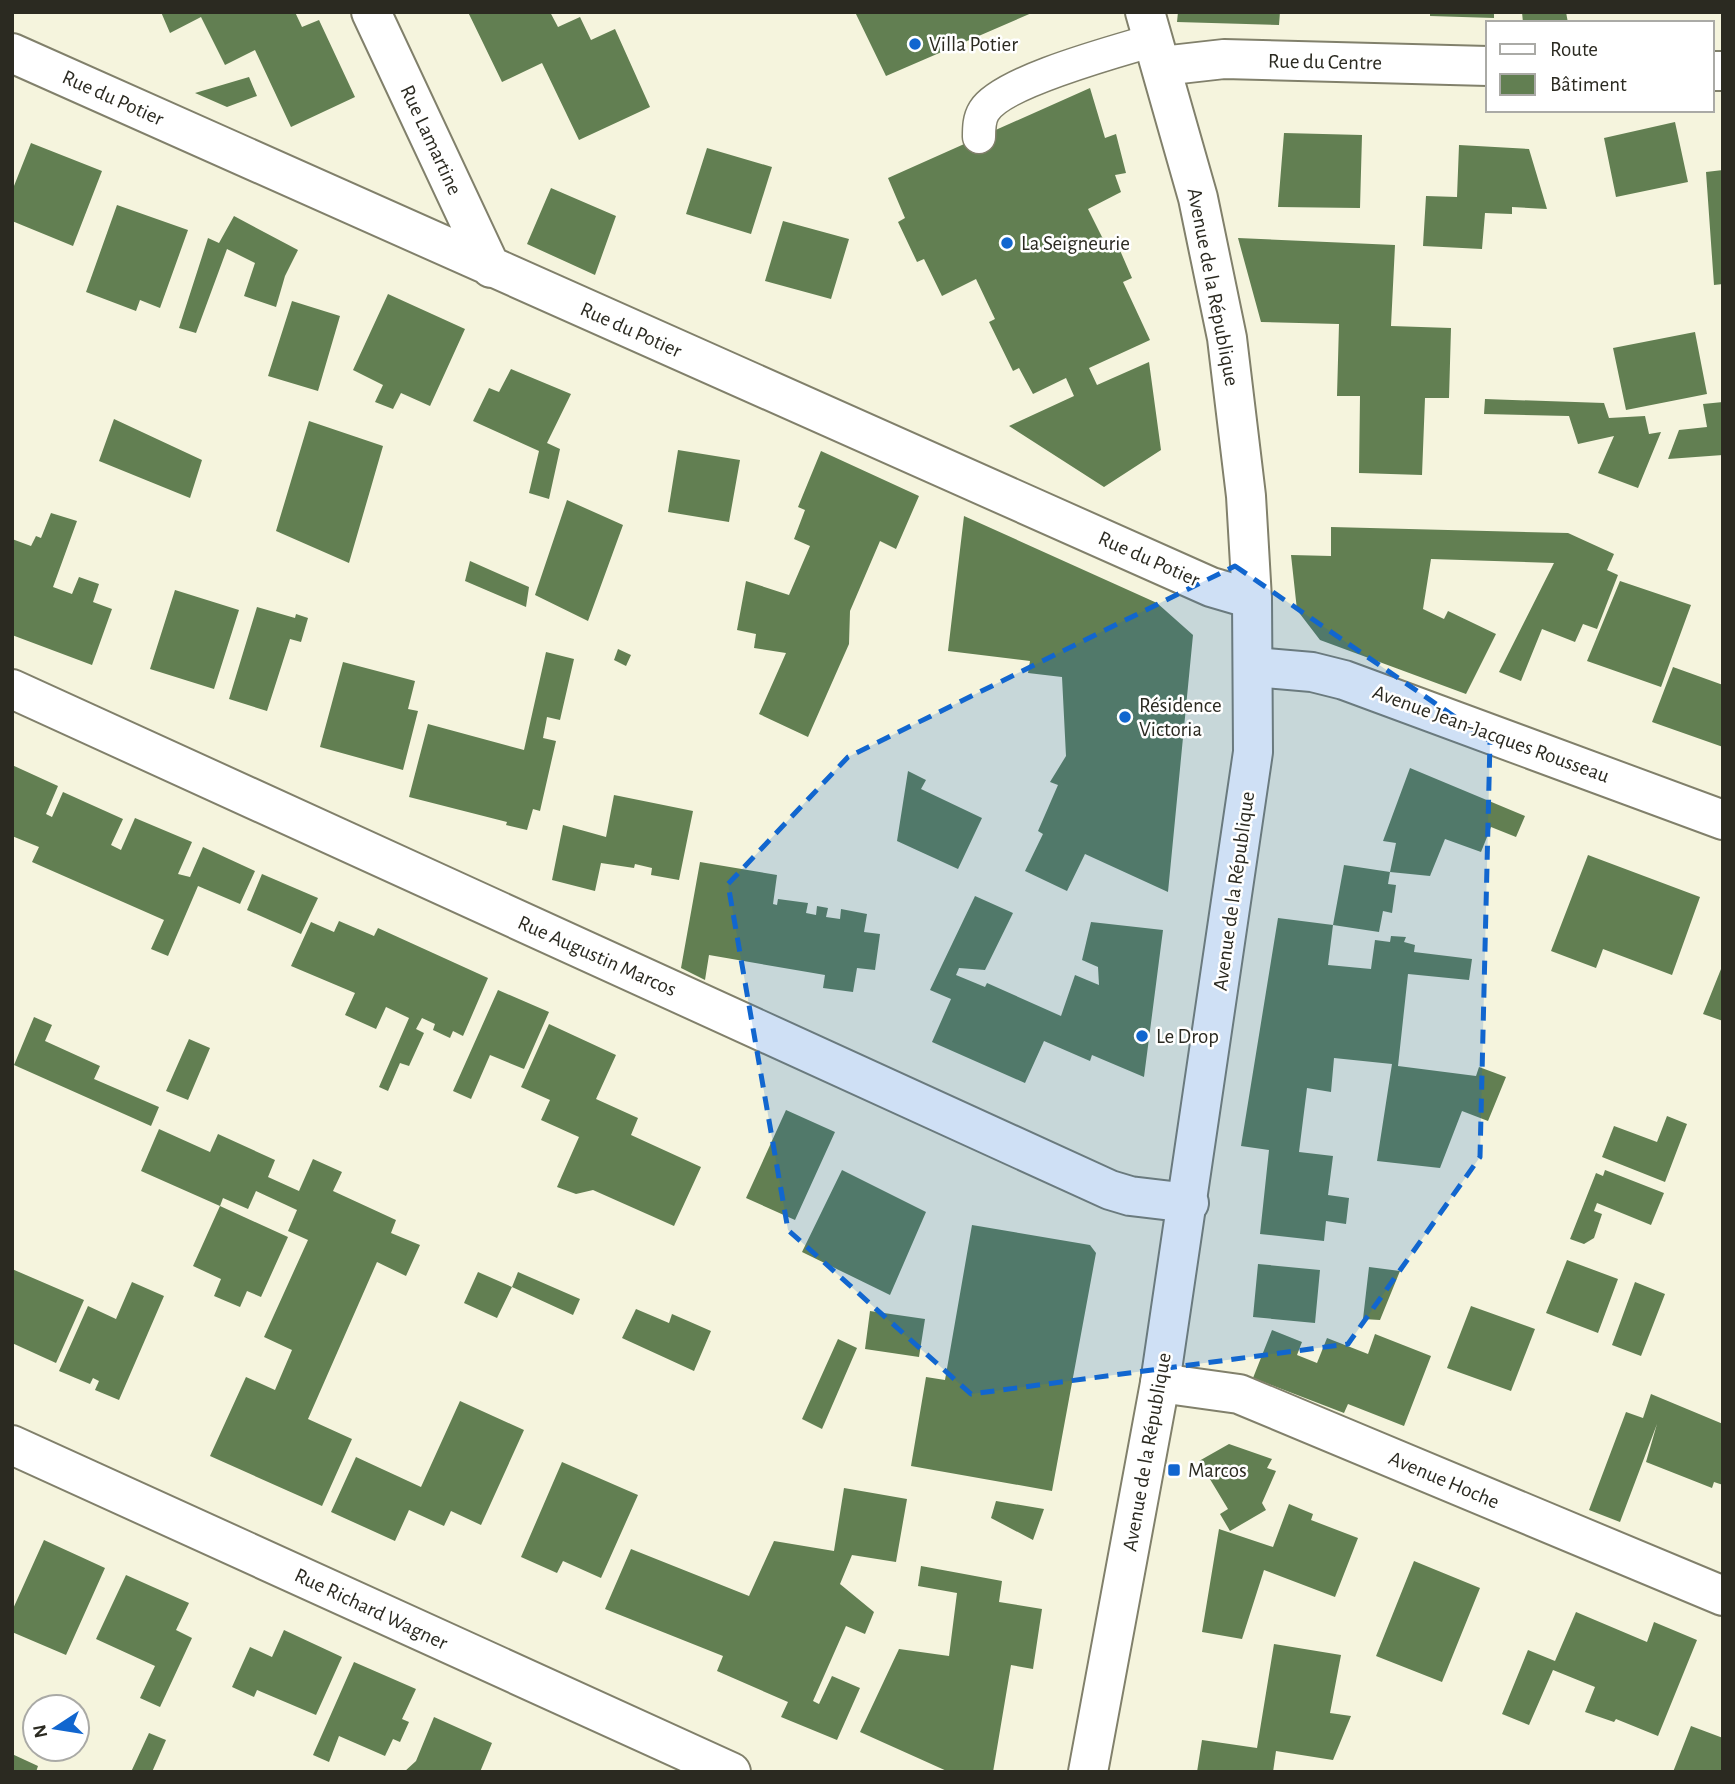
<svg xmlns="http://www.w3.org/2000/svg" width="1735" height="1784" font-family="'Alegreya Sans',sans-serif">
<style>
.building{fill:#627f52}
.lines{fill:none;stroke-linecap:round;stroke-linejoin:round}
.lane-casing{stroke:#81806b;stroke-width:35}
.street-casing{stroke:#81806b;stroke-width:42}
.secondary-casing{stroke:#81806b;stroke-width:42}
.lane{stroke:#fff;stroke-width:32}
.street{stroke:#fff;stroke-width:38}
.secondary{stroke:#fff;stroke-width:38}
.marked{fill:#1166cf;fill-opacity:0.2;stroke:#1166cf;stroke-width:5;stroke-dasharray:14 9;stroke-linejoin:round}
.poi-dot{fill:#1166cf;stroke:#fff;stroke-width:2.5}
.labels{text-anchor:middle;dominant-baseline:central;stroke-width:5;stroke-linejoin:round;paint-order:stroke}
.poi-label{font-size:21px;fill:#2b2a21;stroke:#fff;text-anchor:start}
.street-label{font-size:21px;fill:#2b2a21;stroke:#fff}
</style>
<rect width="100%" height="100%" fill="#f5f4dd"/>
<!-- building -->
<path class="building" d="M161 12H295L302 27 319 20 355 97 291 127 255 50 225 65 201 17 170 33Z
M468 12H550L558 27 580 17 591 40 615 29 650 107 579 140 542 63 502 82Z
M855 12H1034L886 76Z
M1178 12H1280L1279 25 1177 22Z
M1430 12H1494V18L1430 16Z
M1522 12H1566L1568 23H1523Z
M249 77 257 96 227 107 195 93Z
M1090 88 1105 138 1116 134 1126 173 1115 175 1121 192 1088 209 1110 253 1119 248 1132 278 1123 282 1150 340 1089 368 1097 385 1149 362 1161 450 1104 487 1009 426 1074 396 1066 378 1033 394 1019 368 1013 371 989 322 995 319 976 279 942 296 924 259 917 262 898 222 905 218 888 178Z
M1675 122 1688 182 1616 197 1604 138Z
M1284 133 1362 135 1360 208 1278 207Z
M31 143 102 171 73 246 12 221V191Z
M1459 145 1529 149 1547 209 1512 207V214L1485 213 1482 249 1423 246 1426 196 1457 197Z
M707 148 772 167 751 234 686 214Z
M1723 170V284L1714 285 1706 172Z
M551 188 616 216 595 275 527 244Z
M117 205 188 230 160 308 140 300 136 311 86 292Z
M234 216 298 250 285 276 276 307 244 296 255 263 227 249 196 333 179 328 208 238 219 243Z
M783 221 849 239 831 299 765 281Z
M1238 238 1395 245 1391 326 1451 328 1449 398H1425L1422 475 1359 473 1360 396H1337L1339 324 1261 322Z
M388 294 465 329 430 406 401 393 393 409 375 402 383 385 353 370Z
M292 301 340 316 318 391 268 376Z
M1695 332 1707 394 1626 410 1613 348Z
M511 369 571 394 547 443 560 449 549 499 529 493 539 451 473 421 489 388 499 392Z
M1485 399 1604 403 1609 418 1645 416 1649 434 1661 432 1638 488 1598 473 1614 436 1578 444 1569 416 1484 414Z
M1723 402V455L1668 459 1679 430 1707 427 1703 404Z
M114 419 202 460 190 498 99 461Z
M309 421 383 446 349 563 276 531Z
M678 450 740 460 729 522 668 512Z
M821 451 919 496 896 549 880 541 850 611 849 644 808 737 759 714 786 653 754 648 756 634 737 630 746 581 789 595 810 546 794 539 805 510 798 507Z
M567 500 623 525 588 621 535 595Z
M51 513 77 521 53 587 72 594 79 577 99 584 93 602 112 609 92 665 12 635V539L31 546 36 536 41 538Z
M964 516 1157 603 1193 635 1168 892 1085 854 1067 891 1025 871 1043 834 1038 831 1058 785 1050 782 1066 756 1062 677 1028 673 1030 661 948 651Z
M1331 527 1568 533 1614 554 1607 570 1618 575 1597 629 1583 624 1575 642 1542 629 1521 681 1499 672 1554 563 1431 559 1423 609 1444 619 1448 611 1496 634 1466 694 1320 640 1297 610 1291 555 1331 556Z
M470 561 529 587 526 607 465 581Z
M1620 581 1691 605 1661 687 1587 661Z
M175 590 239 610 214 689 150 669Z
M257 607 295 618 296 614 308 618 301 642 290 639 267 711 229 699Z
M618 649 631 655 626 666 614 660Z
M546 652 574 659 560 720 547 717 543 738 556 741 540 811 533 809 527 830 506 825 507 822 409 797 428 724 524 750Z
M343 662 415 681 408 709 418 711 403 770 320 747Z
M1673 667 1723 685V747L1652 722Z
M12 765 58 786 46 814 52 817 63 792 123 819 111 845 121 850 135 818 192 842 178 874 190 877 203 847 255 871 240 904 198 886 168 956 151 949 164 920 32 862 39 847 12 836Z
M1410 768 1525 816 1516 837 1491 827 1481 852 1445 839 1430 876 1390 872 1396 843 1383 841Z
M908 771 926 780 921 789 982 818 958 869 897 841Z
M614 795 693 811 679 880 651 875 652 868 635 864 634 868 601 863 595 891 552 880 563 825 606 837Z
M1588 855 1700 897 1672 975 1603 949 1596 968 1551 951Z
M700 862 777 875 773 904 777 905 778 899 808 903 806 913 816 915 817 906 828 908 826 917 840 919 841 909 867 914 864 932 880 934 875 970 857 968 853 992 823 988 825 975 709 955 705 980 681 968Z
M1344 865 1390 872 1388 884 1396 885 1392 913 1383 911 1379 932 1333 925Z
M262 874 318 898 301 934 247 910Z
M975 896 1013 913 985 970 959 968 956 975 985 987 987 983 1061 1016 1075 975 1099 985 1098 967 1082 960 1091 922 1163 930 1144 1077 1092 1055 1090 1061 1044 1041 1025 1083 932 1042 951 999 930 990Z
M1278 918 1333 925 1328 965 1371 969 1375 940 1390 942 1391 936 1406 937 1404 942 1415 945 1414 952 1472 959 1469 980 1408 974 1398 1066 1476 1076 1479 1067 1506 1077 1488 1121 1462 1111 1440 1168 1377 1161 1392 1064 1334 1058 1331 1092 1307 1088 1299 1152 1333 1156 1328 1195 1349 1198 1346 1224 1326 1221 1324 1241 1260 1234 1269 1150 1241 1146Z
M339 921 374 936 378 928 488 978 463 1036 453 1031 450 1038 433 1030 435 1024 422 1018 416 1029 424 1033 409 1066 400 1063 388 1091 379 1087 409 1018 386 1007 376 1029 345 1015 355 993 291 966 311 922 334 932Z
M1723 964V1021L1703 1014Z
M498 990 549 1012 524 1069 490 1055 471 1099 453 1091Z
M34 1017 52 1025 45 1041 100 1066 94 1079 159 1107 151 1126 14 1065Z
M549 1024 616 1055 596 1099 638 1118 631 1135 701 1167 674 1226 593 1190 576 1194 557 1187 579 1137 541 1120 550 1100 521 1087Z
M189 1039 210 1048 188 1100 166 1091Z
M786 1110 835 1132 795 1220 746 1198Z
M1667 1116 1687 1124 1665 1182 1602 1157 1614 1126 1657 1142Z
M159 1129 210 1152 218 1134 275 1160 268 1177 299 1191 313 1159 342 1172 333 1191 396 1220 391 1233 420 1245 406 1276 377 1262 308 1419 352 1439 322 1506 210 1456 246 1377 275 1390 292 1350 264 1337 308 1240 288 1231 297 1210 256 1191 248 1209 223 1198 220 1206 141 1171Z
M842 1170 926 1212 890 1295 802 1252Z
M1605 1170 1664 1193 1651 1225 1597 1203 1594 1211 1602 1214 1594 1238 1584 1244 1570 1239 1596 1173 1603 1176Z
M220 1206 288 1237 261 1297 247 1291 240 1307 214 1296 221 1279 193 1266Z
M972 1225 1090 1245 1096 1253 1052 1491 911 1466 926 1377 945 1380Z
M1567 1260 1618 1279 1598 1333 1546 1313Z
M1258 1264 1320 1270 1315 1323 1253 1317Z
M1369 1267 1400 1271 1380 1320 1363 1319Z
M12 1269 84 1300 56 1363 12 1343Z
M478 1272 512 1287 497 1318 464 1303Z
M518 1272 580 1299 573 1315 512 1287Z
M132 1282 164 1296 119 1400 95 1390 99 1381 93 1378 90 1384 59 1371 88 1306 116 1319Z
M1635 1282 1665 1294 1641 1356 1612 1345Z
M1471 1306 1535 1329 1511 1391 1447 1368Z
M636 1309 669 1323 672 1314 711 1331 694 1371 622 1338Z
M870 1311 925 1319 919 1357 865 1349Z
M1272 1330 1302 1342 1297 1355 1317 1363 1327 1338 1368 1354 1375 1334 1431 1356 1404 1426 1348 1404 1344 1413 1253 1378Z
M838 1339 857 1348 822 1429 802 1419Z
M1651 1394 1723 1424V1485L1714 1482 1712 1488 1646 1462 1657 1424 1620 1522 1589 1510 1626 1412 1643 1418Z
M460 1401 524 1430 481 1525 451 1511 444 1526 409 1510 395 1541 331 1512 356 1457 421 1487Z
M1229 1444 1272 1459 1267 1468 1276 1471 1262 1503 1266 1510 1230 1531 1220 1514 1228 1509 1199 1461Z
M562 1462 638 1495 601 1578 563 1561 557 1573 521 1557Z
M844 1488 907 1499 896 1562 852 1555 840 1584 874 1612 865 1634 846 1626 813 1701 819 1704 832 1676 860 1688 837 1740 781 1717 788 1702 717 1671 723 1656 605 1609 631 1549 749 1596 774 1541 834 1551Z
M996 1501 1044 1509 1033 1540 991 1518Z
M1289 1504 1313 1514 1311 1520 1358 1538 1335 1597 1264 1570 1242 1639 1202 1632 1219 1529 1273 1547Z
M44 1540 105 1568 66 1655 12 1632V1611Z
M1414 1561 1480 1588 1442 1682 1376 1656Z
M921 1566 1002 1581 999 1602 1042 1609 1033 1669 1011 1665 993 1772H949L860 1732 899 1649 949 1656 957 1593 918 1586Z
M126 1575 189 1603 176 1630 192 1638 160 1707 140 1698 155 1666 96 1639Z
M1576 1612 1647 1642 1654 1622 1697 1640 1658 1736 1616 1719 1614 1722 1585 1712 1595 1687 1553 1670 1529 1725 1502 1714 1528 1650 1555 1661Z
M284 1630 342 1657 316 1715 257 1690 254 1697 232 1687 250 1647 272 1657Z
M1274 1644 1341 1655 1330 1713 1351 1716 1333 1760 1276 1751 1273 1772H1197L1202 1740 1257 1748Z
M354 1662 416 1689 402 1719 409 1722 400 1742 393 1739 385 1756 339 1736 329 1762 313 1755Z
M434 1717 492 1743 480 1772H404L416 1761Z
M1691 1726 1723 1738V1772H1673Z
M149 1733 166 1740 152 1772H131Z
M12 1754 38 1766 36 1772H12Z"/>
<g class="lines">
<!-- lane casing -->
<g class="lane-casing">
<path id="lane" d="M979 137C979 128 979 119 984 111 1002 81 1118 51 1154 40"/>
</g>
<!-- street casing -->
<g class="street-casing">
<path id="street" d="M371 12 491 268
M12 53 1211 587 1252 599
M1162 66 1224 59 1488 66
M1712 71H1723
M1254 667 1312 672 1344 680 1723 820
M12 689 1110 1190 1130 1196 1189 1203
M1160 1383 1239 1394 1723 1596
M12 1445 731 1772"/>
</g>
<!-- secondary casing -->
<g class="secondary-casing">
<path id="secondary" d="M1088 1772 1160 1383 1253 752 1252 599 1246 496 1227 338 1198 198 1145 12"/>
</g>
<!-- lane -->
<use href="#lane" class="lane"/>
<!-- street -->
<use href="#street" class="street"/>
<!-- secondary -->
<use href="#secondary" class="secondary"/>
</g>
<!-- marked area -->
<path class="marked" d="M1235 566 1490 741 1480 1157 1348 1344 971 1394 788 1230 728 884 848 757Z"/>
<!-- markers -->
<g class="poi-dot">
<circle cx="915" cy="44" r="7"/>
<circle cx="1007" cy="243" r="7"/>
<circle cx="1125" cy="717" r="7"/>
<circle cx="1142" cy="1036" r="7"/>
<rect x="1167" y="1463" width="14" height="14" rx="3.5"/>
</g>
<g class="labels">
<!-- poi labels -->
<g class="poi-label">
<text x="929" y="44">Villa Potier</text>
<text x="1021" y="243">La Seigneurie</text>
<text x="1139" y="705">Résidence<tspan x="1139" dy="24">Victoria</tspan></text>
<text x="1156" y="1036">Le Drop</text>
<text x="1188" y="1470">Marcos</text>
</g>
<!-- street labels -->
<g class="street-label">
<text transform="translate(1325 62) rotate(1)">Rue du Centre</text>
<text transform="translate(113 98) rotate(24)">Rue du Potier</text>
<text transform="translate(431 140) rotate(65)">Rue Lamartine</text>
<text transform="translate(1213 287) rotate(79)">Avenue de la République</text>
<text transform="translate(631 330) rotate(24)">Rue du Potier</text>
<text transform="translate(1149 559) rotate(24)">Rue du Potier</text>
<text transform="translate(1491 734) rotate(20)">Avenue Jean-Jacques Rousseau</text>
<text transform="translate(1234 891) rotate(-82)">Avenue de la République</text>
<text transform="translate(597 956) rotate(24)">Rue Augustin Marcos</text>
<text transform="translate(1147 1452) rotate(-80)">Avenue de la République</text>
<text transform="translate(1444 1480) rotate(23)">Avenue Hoche</text>
<text transform="translate(371 1609) rotate(25)">Rue Richard Wagner</text>
</g>
</g>
<!-- border -->
<rect width="1735" height="1784" fill="none" stroke="#2b2a21" stroke-width="28"/>
<!-- legend -->
<rect x="1486" y="21" width="228" height="91" fill="#ffffff" stroke="#aaaaa6" stroke-width="2"/>
<rect x="1500" y="44" width="35" height="10" fill="#ffffff" stroke="#aaaaa6" stroke-width="2"/>
<text x="1550" y="56" font-size="21" fill="#2b2a21">Route</text>
<rect x="1500" y="74" width="35" height="21" fill="#627f52" stroke="#aaaaa6" stroke-width="2"/>
<text x="1550" y="91" font-size="21" fill="#2b2a21">Bâtiment</text>
<!-- north arrow -->
<g transform="translate(56 1728) rotate(258)"><circle r="33" fill="#ffffff" stroke="#aaaaa6" stroke-width="2"/>
<path d="M0-5L12 26L0 18L-12 26Z" fill="#1166cf"/>
<text y="-10" font-size="19" font-weight="bold" text-anchor="middle" fill="#2b2a21">N</text>
</g>
</svg>
